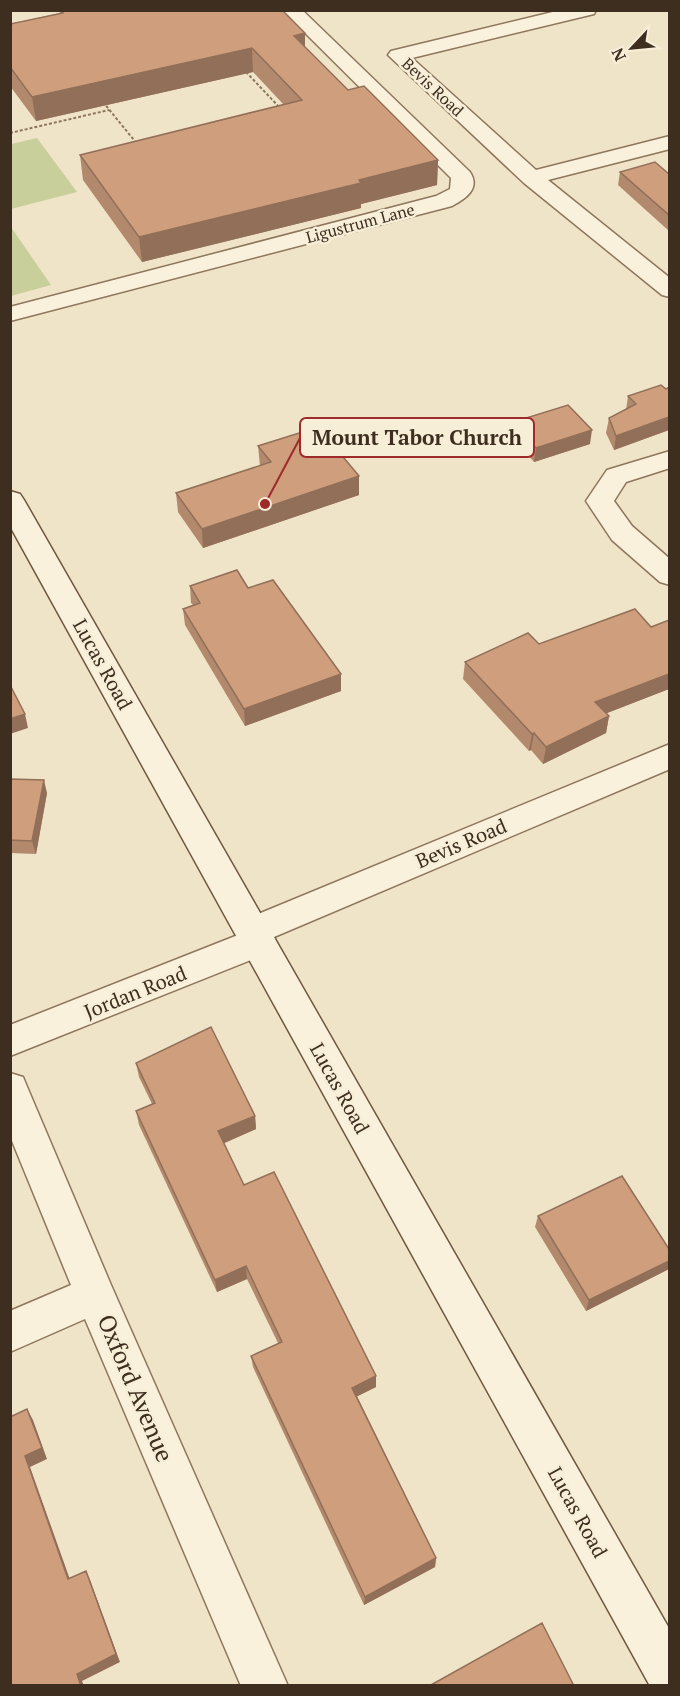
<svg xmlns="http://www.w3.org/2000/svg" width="680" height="1696" font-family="'PT Serif',serif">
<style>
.green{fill:#c9cf9b}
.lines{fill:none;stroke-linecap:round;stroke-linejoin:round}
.street-casing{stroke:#8d765c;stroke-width:3}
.secondary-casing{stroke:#6f573f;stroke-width:3}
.path{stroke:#8d765c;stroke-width:2;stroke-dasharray:3 2;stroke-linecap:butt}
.street{fill:#faf1dc;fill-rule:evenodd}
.secondary{fill:#faf1dc;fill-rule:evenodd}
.wall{fill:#b2896c}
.shaded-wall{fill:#916f58}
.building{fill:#cf9f7d;stroke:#916f58;stroke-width:1.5}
.labels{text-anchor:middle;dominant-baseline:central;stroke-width:5;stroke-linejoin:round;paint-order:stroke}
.far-street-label{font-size:16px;fill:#3d2e20;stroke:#f7eed8}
.street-label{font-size:20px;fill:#3d2e20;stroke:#f7eed8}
.near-street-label{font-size:24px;fill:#3d2e20;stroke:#f7eed8}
.leader{fill:none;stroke:#9e2a2b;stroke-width:2}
.callout-dot{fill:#9e2a2b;stroke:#f7eed8;stroke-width:2}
.callout{fill:#f7eed8;stroke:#9e2a2b;stroke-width:2}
.callout-label{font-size:21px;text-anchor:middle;font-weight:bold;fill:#3d2e20}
</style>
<rect width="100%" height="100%" fill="#f0e4c8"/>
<!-- green -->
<path class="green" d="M37 138 77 192 11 209V144Z
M10 227H11L51 285 11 296Z"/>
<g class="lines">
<!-- street casing -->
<g class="street-casing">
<path id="street" d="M282 10H302L470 172C481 189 465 199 452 206L10 321V307L436 196 450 189 451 178Z
M561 10H596L594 14 412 58 536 170 670 136V149L548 180 670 278V297L662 295 524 183 388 55 391 51Z
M670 451V468L626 482 614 501 632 526 670 559V585L660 582 612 540 586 501 607 470Z
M670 744V769L274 937 276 942 271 952 10 1056V1025L238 935 236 931 241 921Z
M10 1073 23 1077 28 1089 111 1285 288 1686H241L85 1319 10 1352V1311L71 1285 10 1136Z"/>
</g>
<!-- secondary casing -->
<g class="secondary-casing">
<path id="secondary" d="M10 491 20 494 24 500 670 1630V1686H650L10 526Z"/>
</g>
<!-- path -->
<path class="path" d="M246 72 282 110
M103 102 138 145
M10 133 109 110"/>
<!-- street -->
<use href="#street" class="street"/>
<!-- secondary -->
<use href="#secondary" class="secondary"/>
</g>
<!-- wall -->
<path class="wall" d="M58 10H282L305 47 348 90 438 160 437 185 361 204V208L142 262 83 180 80 155 284 105 253 72 36 121 10 86V24L60 13Z
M620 172 669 174V231L618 185Z
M669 387V430L614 450 606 433 609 418 626 410 628 396 666 389Z
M513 422 590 444 534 462 511 436Z
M258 446 359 495 203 548 178 512 176 493 260 466Z
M190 586 248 588 341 691 245 726 185 625 183 609 193 605 191 603Z
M539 644 669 689 606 713 609 716 606 733 543 764 531 750 529 751 463 679 465 662Z
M10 779 47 793 36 854 10 853Z
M136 1063 255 1116 256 1129 224 1143 244 1185 376 1387 357 1396 436 1558 435 1567 364 1605 253 1367 251 1356 278 1343 247 1279 217 1292 139 1125 136 1111 152 1104 139 1077Z
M538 1216 669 1249V1269L586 1311 535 1227Z"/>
<!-- shaded-wall -->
<path class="shaded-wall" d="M305 33V57L294 36Z
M252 48 253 72 36 121 32 97Z
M438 160 437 185 361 204V208L142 262 139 237Z
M669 417V430L614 450 616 436Z
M592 430 590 444 534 462 536 448Z
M359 476V495L203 548 202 529Z
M341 674V691L245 726 244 709Z
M669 674V689L592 719 595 702Z
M25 714 28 728 10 734V719Z
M609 716 606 733 543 764 546 747Z
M534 733 531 750 529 751 532 734Z
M44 780 47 793 36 854 32 841Z
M255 1116 256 1129 220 1145 218 1131Z
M669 1261V1269L586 1311 589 1300Z
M246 1266 247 1279 217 1292 215 1280Z
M376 1376V1387L352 1399V1388Z
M27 1409 33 1420 47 1459 30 1467 73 1588 68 1579 25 1456Z
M436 1558 435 1567 364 1605 365 1597Z
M86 1571 90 1580 120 1662 82 1681 84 1686H81L77 1674Z"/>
<!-- building -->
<path class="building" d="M62 10H282L305 33 294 36 348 90 364 86 438 160 359 180 361 183 139 237 80 155 302 100 252 48 32 97 10 67V24L63 13Z
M655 162 669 174V215L620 172Z
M661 385 666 389 669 387V417L616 436 609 418 636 404 628 396Z
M568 405 592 430 536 448 513 422Z
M318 427 359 476 202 529 176 493 271 462 258 446Z
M237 570 248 588 273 580 341 674 244 709 183 609 200 603 190 586Z
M635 609 651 627 669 620V674L595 702 609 716 546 747 534 733 532 734 465 662 528 633 539 644Z
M10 685 25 714 10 719Z
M10 779 44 780 32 841 10 840Z
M211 1027 255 1116 218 1131 244 1185 274 1172 376 1376 352 1388 436 1558 365 1597 251 1356 282 1342 246 1266 215 1280 136 1111 155 1103 136 1063Z
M622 1176 669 1249V1261L589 1300 538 1216Z
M27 1409 42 1448 25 1456 68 1579 86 1571 116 1654 77 1674 81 1686H10V1417Z
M542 1623 574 1686H429Z"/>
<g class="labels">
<!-- far-street labels -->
<g class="far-street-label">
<text transform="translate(433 87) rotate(43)">Bevis Road</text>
<text transform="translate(360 223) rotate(-15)">Ligustrum Lane</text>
</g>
<!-- street labels -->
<g class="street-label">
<text transform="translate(103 664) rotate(61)">Lucas Road</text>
<text transform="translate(461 843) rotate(-23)">Bevis Road</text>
<text transform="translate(135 992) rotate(-22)">Jordan Road</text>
<text transform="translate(340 1088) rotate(61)">Lucas Road</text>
<text transform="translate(578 1512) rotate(61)">Lucas Road</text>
</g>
<!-- near-street labels -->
<g class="near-street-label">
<text transform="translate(136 1388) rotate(67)">Oxford Avenue</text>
</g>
</g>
<!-- callouts -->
<path class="leader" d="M265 504L300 438"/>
<circle class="callout-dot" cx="265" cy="504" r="6"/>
<rect class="callout" x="300" y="418" width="234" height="39" rx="6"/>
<g class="callout-label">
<text x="417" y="445">Mount Tabor Church</text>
</g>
<!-- border -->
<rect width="680" height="1696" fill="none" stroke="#3d2e20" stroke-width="24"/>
<!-- north arrow -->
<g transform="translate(632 48) rotate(244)" stroke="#f7eed8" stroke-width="4.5" paint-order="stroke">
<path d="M0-4.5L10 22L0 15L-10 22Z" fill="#3d2e20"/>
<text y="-9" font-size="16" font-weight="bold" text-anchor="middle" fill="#3d2e20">N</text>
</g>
</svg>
